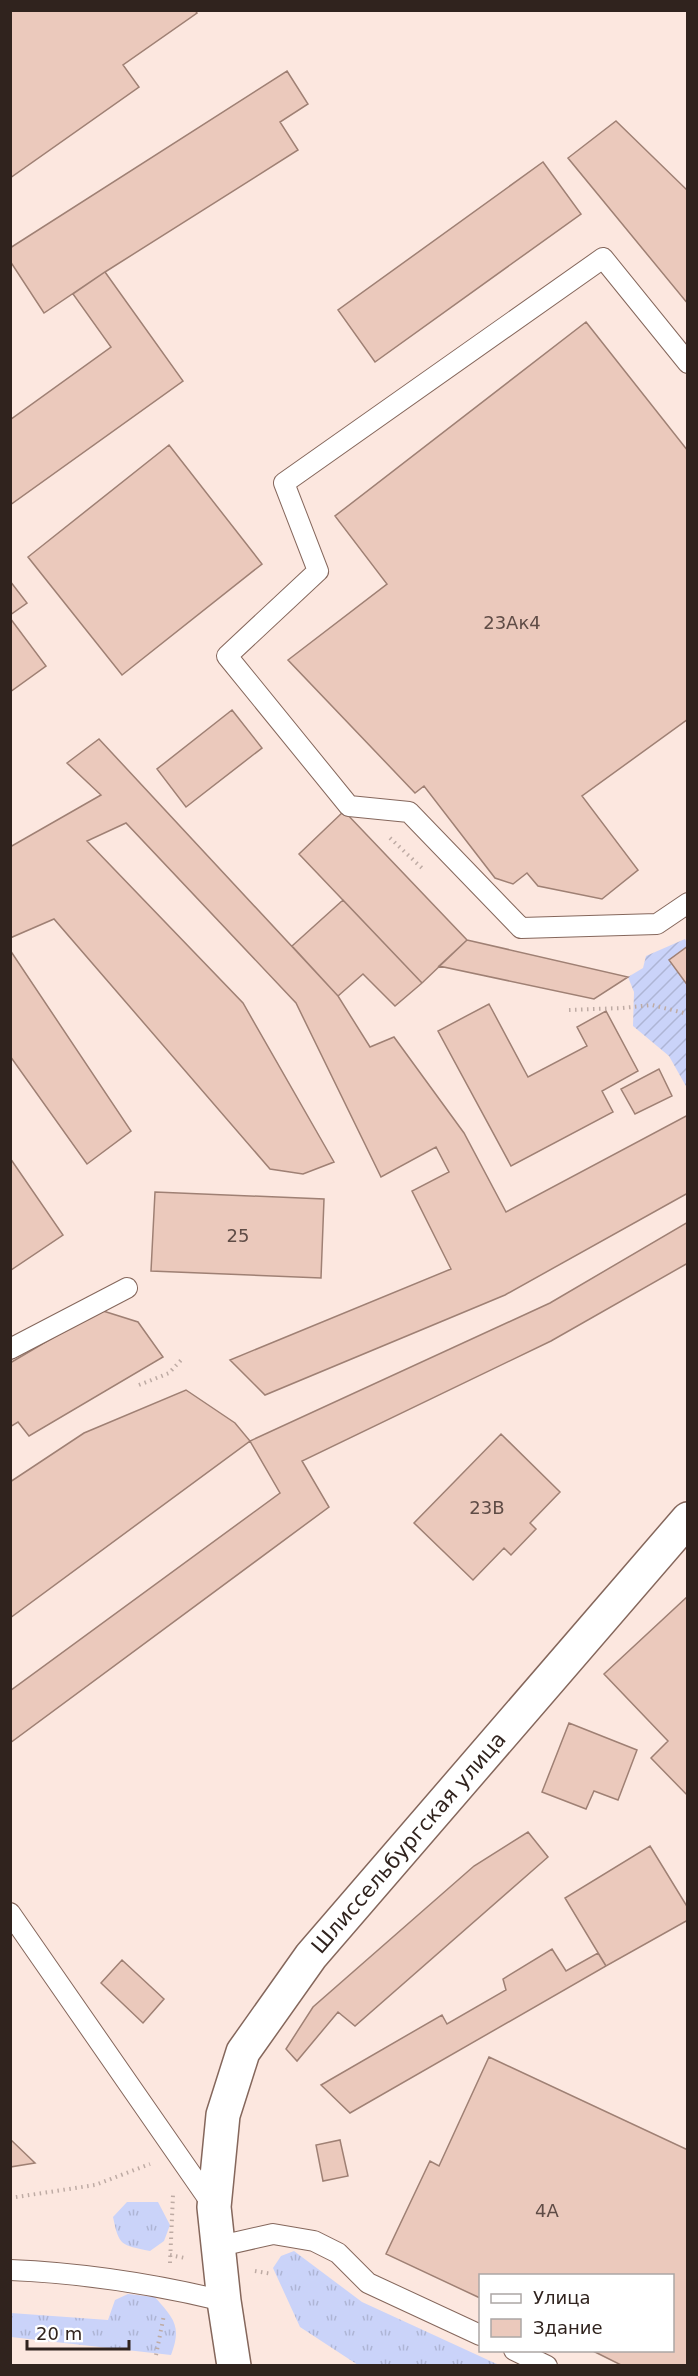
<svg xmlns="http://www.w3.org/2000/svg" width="698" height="2376" font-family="'DejaVu Sans',sans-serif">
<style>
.grass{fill:url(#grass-tufts)}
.garden{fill:url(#garden-furrows)}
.building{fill:#ebc9bc;stroke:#9f8074;stroke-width:1.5}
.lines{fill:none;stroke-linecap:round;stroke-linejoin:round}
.service-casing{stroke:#85675c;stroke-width:22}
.minor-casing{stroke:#85675c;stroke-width:36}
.path{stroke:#beaba4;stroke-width:4;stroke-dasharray:1.5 4.5;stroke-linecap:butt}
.service{stroke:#fff;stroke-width:20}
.minor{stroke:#fff;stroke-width:33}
.labels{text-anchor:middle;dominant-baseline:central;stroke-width:6;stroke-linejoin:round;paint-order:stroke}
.number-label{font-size:18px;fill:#5f4c46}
.street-label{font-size:21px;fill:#30231e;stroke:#fff}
</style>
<defs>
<pattern id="grass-tufts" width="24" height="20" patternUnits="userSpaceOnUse" patternTransform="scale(1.5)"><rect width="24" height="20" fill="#cad3f9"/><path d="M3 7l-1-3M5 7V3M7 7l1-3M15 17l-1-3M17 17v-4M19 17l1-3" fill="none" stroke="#aeb5d5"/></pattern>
<pattern id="garden-furrows" width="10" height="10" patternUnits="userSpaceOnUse" patternTransform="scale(1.5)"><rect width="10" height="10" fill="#cad3f9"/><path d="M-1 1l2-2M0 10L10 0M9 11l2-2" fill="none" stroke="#aeb5d5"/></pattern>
</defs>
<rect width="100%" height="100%" fill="#fce7df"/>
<!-- grass -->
<path class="grass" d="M127 2202H158L170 2225 164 2241 150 2251C121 2245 119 2246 113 2217Z
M294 2251 362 2302 499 2365H358L300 2327 273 2268 281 2256Z
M128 2294 155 2297C174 2319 182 2326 171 2355L11 2337V2313L108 2320 115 2300Z"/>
<!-- garden -->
<path class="garden" d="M685 939 687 943V1088L669 1056 633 1026 634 992 628 977 643 968 646 956Z"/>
<!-- building -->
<path class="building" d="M10 10H195L197 13 123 65 139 87 10 178Z
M287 71 308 104 280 122 298 150 105 272 44 313 10 261V248Z
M616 121 688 191V304L568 158Z
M543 162 581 214 375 362 338 310Z
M105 272 183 381 10 505V420L111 347 73 294Z
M586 322 688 451V719L582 796 638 870 602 899 538 886 527 873 513 884 495 878 424 786 415 793 288 660 387 584 335 516Z
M169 445 262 564 122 675 28 557Z
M10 581 27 603 10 615Z
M10 618 46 666 10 692Z
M232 710 262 748 186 807 157 769Z
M99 739 338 996 370 1047 394 1037 464 1133 506 1212 688 1115V1193L505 1295 265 1395 230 1360 451 1269 412 1191 449 1172 436 1147 381 1177 296 1003 126 823 87 841 243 1003 334 1162 303 1174 270 1169 54 919 10 938V847L101 795 67 763Z
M344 811 467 940 422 983 299 854Z
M343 900 422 983 395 1006 363 974 338 996 292 946Z
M467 940 628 977 594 999 439 966Z
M688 946V986L669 960Z
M10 950 131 1131 87 1164 10 1056Z
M489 1004 528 1077 587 1046 577 1027 606 1011 638 1071 602 1091 613 1112 511 1166 438 1031Z
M659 1069 672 1096 635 1114 621 1089Z
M10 1158 63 1235 11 1270 10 1269Z
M155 1192 324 1199 321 1278 151 1271Z
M688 1222V1263L551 1341 302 1461 329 1507 10 1743V1691L280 1493 250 1441 550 1303Z
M100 1310 138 1322 163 1357 29 1436 18 1422 10 1427V1363Z
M186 1390 235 1423 250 1441 10 1618V1482L84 1433Z
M501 1434 560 1492 530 1523 536 1529 511 1555 504 1548 473 1580 414 1523Z
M688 1596V1796L651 1758 668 1741 604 1674Z
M569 1723 637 1750 618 1800 594 1791 586 1809 542 1792Z
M528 1832 548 1857 355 2026 338 2012 297 2061 286 2049 313 2007 474 1866Z
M650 1846 688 1908V1920L606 1966 565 1898Z
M552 1949 566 1971 598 1953 606 1966 350 2113 321 2085 442 2015 447 2024 506 1990 503 1979Z
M122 1960 164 1999 143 2023 101 1983Z
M489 2057 688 2150V2366H623L591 2350H672V2276H480V2298L386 2254 430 2161 439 2166Z
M10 2139 35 2163 10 2167Z
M340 2140 348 2176 323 2181 316 2145Z"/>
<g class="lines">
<!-- service casing -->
<g class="service-casing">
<path id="service" d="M688 363 603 258 284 483 318 571 227 656 349 806 409 812 521 928 657 924 688 903
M10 1349 127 1288
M10 1913 214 2207
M220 2246 273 2234 314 2241 338 2253 368 2283 480 2335
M10 2270C83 2273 154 2284 224 2301
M514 2350 547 2366"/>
</g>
<!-- minor casing -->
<g class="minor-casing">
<g id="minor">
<path id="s1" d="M234 2366 224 2301 214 2207 223 2115 243 2052 311 1956 688 1519"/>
</g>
</g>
<!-- path -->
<path class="path" d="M390 838 424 870
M569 1010 622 1008 652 1005 688 1014
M139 1385 169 1373 183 1358
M10 2198 95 2185 150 2164
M170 2255 185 2258
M170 2263 173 2195
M255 2271 272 2274
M156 2355 164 2315"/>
<!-- service -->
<use href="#service" class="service"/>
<!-- minor -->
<use href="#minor" class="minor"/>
</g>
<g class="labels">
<!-- number labels -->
<g class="number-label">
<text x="512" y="622">23Ак4</text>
<text x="238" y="1235">25</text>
<text x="487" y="1507">23В</text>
<text x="547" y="2210">4А</text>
</g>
<!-- street labels -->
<g class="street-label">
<text stroke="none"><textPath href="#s1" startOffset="586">Шлиссельбургская улица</textPath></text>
</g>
</g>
<!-- border -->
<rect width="698" height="2376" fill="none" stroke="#30231e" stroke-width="24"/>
<!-- legend -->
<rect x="479" y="2274" width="195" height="78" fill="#ffffff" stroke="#aca7a5" stroke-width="1.5"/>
<rect x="491" y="2294" width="30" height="9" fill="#ffffff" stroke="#aca7a5" stroke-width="1.5"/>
<text x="533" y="2304" font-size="18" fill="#30231e">Улица</text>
<rect x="491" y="2319" width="30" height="18" fill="#ebc9bc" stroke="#aca7a5" stroke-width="1.5"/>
<text x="533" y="2334" font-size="18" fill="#30231e">Здание</text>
<!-- scale -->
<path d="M27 2340v9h102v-9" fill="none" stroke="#30231e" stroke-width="3"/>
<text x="36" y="2340" font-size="18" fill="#30231e" stroke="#ffffff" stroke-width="4.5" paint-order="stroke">20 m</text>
</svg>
